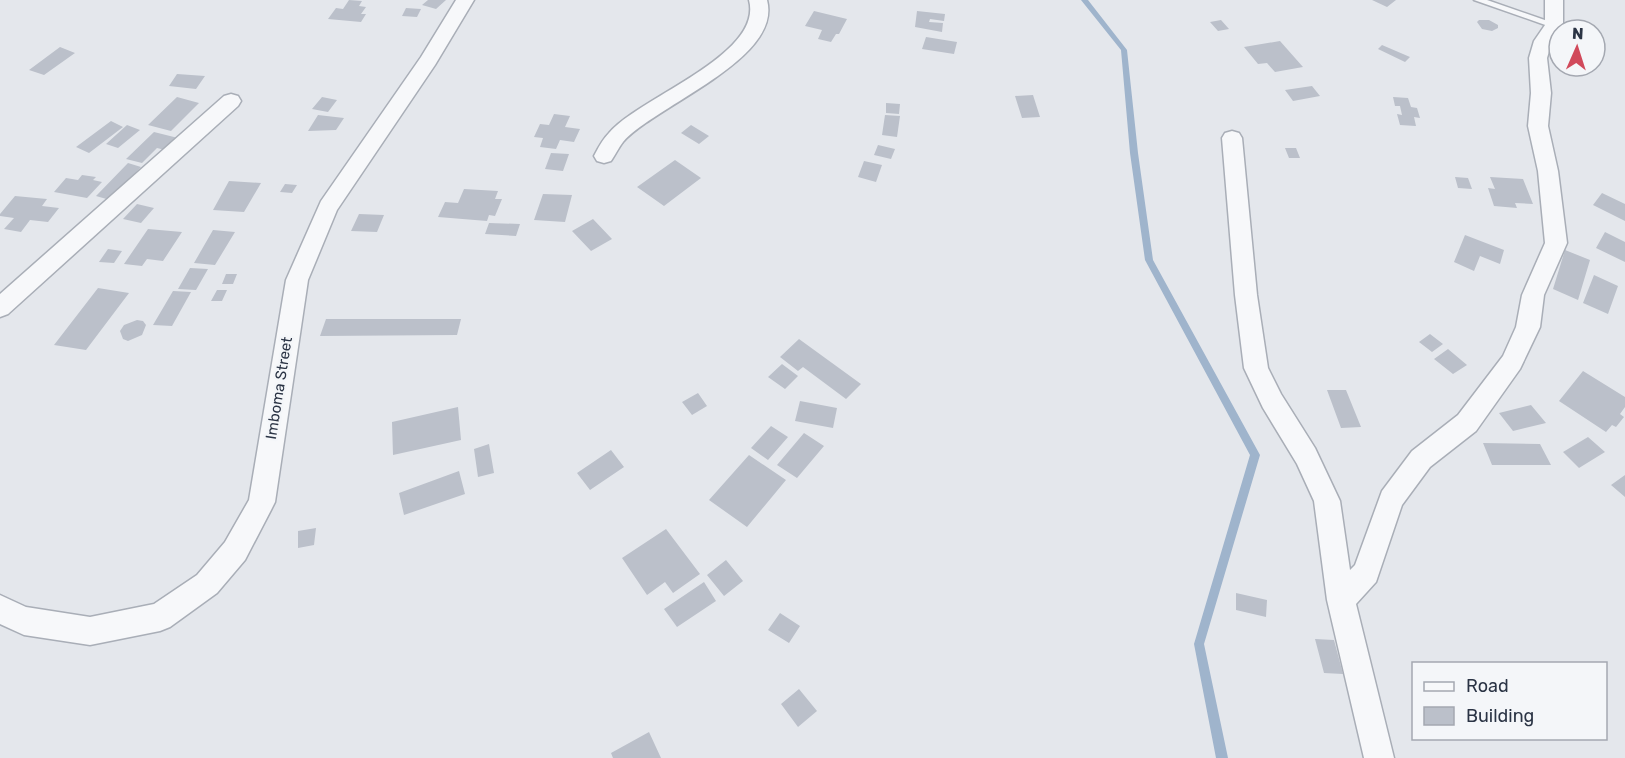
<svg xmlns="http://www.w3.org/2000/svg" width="1625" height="758" font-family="Rubik,sans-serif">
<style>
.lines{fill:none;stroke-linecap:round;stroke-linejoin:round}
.stream{fill:#9fb4cc;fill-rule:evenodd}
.building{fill:#bbc0ca}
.lane-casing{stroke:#a9aeb7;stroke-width:3}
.street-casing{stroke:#a9aeb7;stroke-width:3}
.lane{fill:#f7f8fa;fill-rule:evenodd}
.street{fill:#f7f8fa;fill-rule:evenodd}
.labels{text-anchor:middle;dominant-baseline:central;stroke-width:5;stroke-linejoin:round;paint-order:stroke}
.street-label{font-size:15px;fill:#2b3445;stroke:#f4f6f9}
</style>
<rect width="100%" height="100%" fill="#e4e7ec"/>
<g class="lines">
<!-- stream -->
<path class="stream" d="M1081 0H1088L1127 50 1138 153 1153 260 1260 455 1204 644 1228 758H1216L1194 644 1250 455 1145 260 1130 153 1121 50Z"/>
</g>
<!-- building -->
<path class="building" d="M349 0 362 1 359 6 366 7 361 14H366L361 22 328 19 336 8 343 9Z
M428 0H446L436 9 422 5Z
M1372 0H1396L1387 7Z
M406 8 421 9 417 17 402 16Z
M814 11 847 19 839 34H836L831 42 818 39 822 30 805 26Z
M917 11 945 14 944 21 930 19 929 22 943 23 942 32 915 27Z
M1221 20 1229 29 1218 31 1210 22Z
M1479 20H1489L1498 25V28L1492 31 1482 29 1477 22Z
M926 37 957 42 954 54 922 49Z
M1280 41 1303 67 1275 72 1267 63 1258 64 1244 47Z
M1382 45 1410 57 1405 62 1378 49Z
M60 47 75 53 44 75 29 70Z
M177 74 205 76 196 89 169 86Z
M1312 86 1320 96 1293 101 1285 90Z
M1033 95 1040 117 1022 118 1015 96Z
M177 97 199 103 171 131 148 125Z
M322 97 337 100 328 112 312 109Z
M1393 97 1408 98 1411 107 1417 108 1420 118 1414 117 1416 126 1400 125 1397 114 1402 115 1400 106H1395Z
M886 103 900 104 899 114 886 113Z
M554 114 570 116 565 127 580 129 574 142 560 140 556 149 540 147 543 138 534 137 540 124 549 125Z
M318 115 344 118 336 130 308 131Z
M885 115 900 116 897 137 882 135Z
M111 121 123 127 89 153 76 147Z
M127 125 140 130 118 148 106 144Z
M691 125 709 136 699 144 681 133Z
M154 132 178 138 165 150 157 148 142 163 126 159Z
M878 145 895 149 891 159 874 155Z
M1285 148H1296L1300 158H1289Z
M551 153 569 154 563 171 545 169Z
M675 160 701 178 664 206 637 187Z
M864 161 882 165 876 182 858 177Z
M128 163 141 167 110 200 96 196Z
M82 175 96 177 93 180 102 182 87 198 54 192 66 178 78 180Z
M1455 177 1468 178 1472 189 1458 188Z
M1490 177 1523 179 1533 204 1515 203 1517 208 1494 206 1488 188 1495 189Z
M229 181 261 183 244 212 213 210Z
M285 184 297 185 292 193 280 192Z
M464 189 498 191 495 199H502L495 216 489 215 487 221 438 217 445 202 458 203Z
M1602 193 1625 204V221L1593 205Z
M543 194 572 195 565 222 534 220Z
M15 196 47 199 42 206 59 208 48 222 30 220 21 232 4 229 14 218 0 216V214Z
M137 204 154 208 141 223 123 219Z
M359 214 384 215 377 232 351 231Z
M593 219 612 239 591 251 572 231Z
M489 223 520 224 516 236 485 234Z
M148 229 182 232 163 261 147 259 142 266 124 264Z
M213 230 235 232 215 265 194 263Z
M1605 232 1625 242V262L1596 248Z
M1465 235 1504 250 1500 264 1480 256 1474 271 1454 262Z
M108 249 122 251 114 263 99 262Z
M1565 250 1590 260 1578 300 1553 289Z
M190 268 208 269 196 290 178 289Z
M226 274H237L233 284H222Z
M1594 275 1618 286 1608 314 1583 303Z
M98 288 129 293 86 350 54 345Z
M217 290H227L222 301H211Z
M173 291 191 292 172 326 153 325Z
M326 319H461L457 335 320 336Z
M137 320 143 321 146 325 142 335 128 341 123 339 120 331 124 325Z
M1430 334 1443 344 1432 352 1419 342Z
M799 339 861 384 846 399 803 367 798 371 780 357Z
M1448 349 1467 365 1453 374 1434 359Z
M782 364 798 376 785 389 768 377Z
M1583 371 1625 397V407L1620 414 1624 417 1616 427 1612 425 1606 432 1559 401Z
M1327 390H1346L1361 427 1341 428Z
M698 393 707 406 692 415 682 402Z
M800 401 837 408 833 428 795 421Z
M1531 405 1546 423 1513 431 1499 413Z
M458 407 461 440 393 455 392 422Z
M771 426 788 437 768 460 751 448Z
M804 433 824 446 797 478 777 465Z
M1588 437 1605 452 1579 468 1563 452Z
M1483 443 1540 444 1551 465H1492Z
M489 444 494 473 478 477 474 449Z
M611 450 624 467 590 490 577 473Z
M749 455 786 480 747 527 709 500Z
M459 471 465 494 404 515 399 493Z
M1625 475V497L1611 485Z
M316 528 314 545 298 548V531Z
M666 529 700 574 673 593 665 582 647 595 622 558Z
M726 560 743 581 724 596 707 575Z
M704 582 716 601 677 627 664 609Z
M1236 593 1267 600 1266 617 1236 610Z
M780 613 800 626 789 643 768 630Z
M1315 639 1334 640 1343 674 1324 673Z
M799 689 817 711 798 727 781 704Z
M649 732 661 758H613L611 753Z"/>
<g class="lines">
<!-- lane casing -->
<g class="lane-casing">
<path id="lane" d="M1474 0H1487L1559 25 1557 27H1551Z"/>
</g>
<!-- street casing -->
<g class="street-casing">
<path id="street" d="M456 0H474L435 65 337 210 308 280 275 502 271 510 245 560 217 593 170 627 160 631 90 645 24 635 0 624V595L26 607 90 617 154 604 197 575 225 542 249 500 286 280 321 201 421 57Z
M749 0H767C783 59 656 105 623 142 619 147 615 155 611 161L604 163 597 161 594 156C598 148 603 139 609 133 639 97 764 55 749 0Z
M1545 0H1563V25L1552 41 1547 58 1551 93 1548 126 1558 171 1567 243 1544 295 1540 327 1520 369 1476 431 1430 467 1402 505 1376 582 1356 604 1394 758H1364L1327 600 1314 501 1297 464 1263 408 1244 368 1235 295 1222 138 1225 133 1232 131 1239 133 1242 138 1257 295 1268 368 1281 394 1315 448 1340 501 1350 570 1355 565 1382 491 1412 451 1458 415 1503 356 1516 327 1522 295 1545 243 1538 171 1528 126 1531 93 1529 58 1534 41 1545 25Z
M231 94 238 96 241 101 238 106 8 314 0 317V294L224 96Z"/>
</g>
<!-- lane -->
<use href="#lane" class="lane"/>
<!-- street -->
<use href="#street" class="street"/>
</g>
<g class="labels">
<!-- street labels -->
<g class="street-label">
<text transform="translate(279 388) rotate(-81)">Imboma Street</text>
</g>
</g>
<!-- legend -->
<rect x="1412" y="662" width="195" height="78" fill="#f4f6f9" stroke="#a4a8b1" stroke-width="1.5"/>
<rect x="1424" y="682" width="30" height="9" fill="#f7f8fa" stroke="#a4a8b1" stroke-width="1.5"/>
<text x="1466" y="692" font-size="18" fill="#2b3445">Road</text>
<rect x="1424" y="707" width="30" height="18" fill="#bbc0ca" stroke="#a4a8b1" stroke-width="1.5"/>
<text x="1466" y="722" font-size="18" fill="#2b3445">Building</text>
<!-- north arrow -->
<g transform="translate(1577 48) rotate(3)"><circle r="28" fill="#f4f6f9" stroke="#a4a8b1" stroke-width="1.5"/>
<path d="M0-4.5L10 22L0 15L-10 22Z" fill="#d1495b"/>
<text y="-9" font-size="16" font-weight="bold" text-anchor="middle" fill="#2b3445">N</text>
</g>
</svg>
